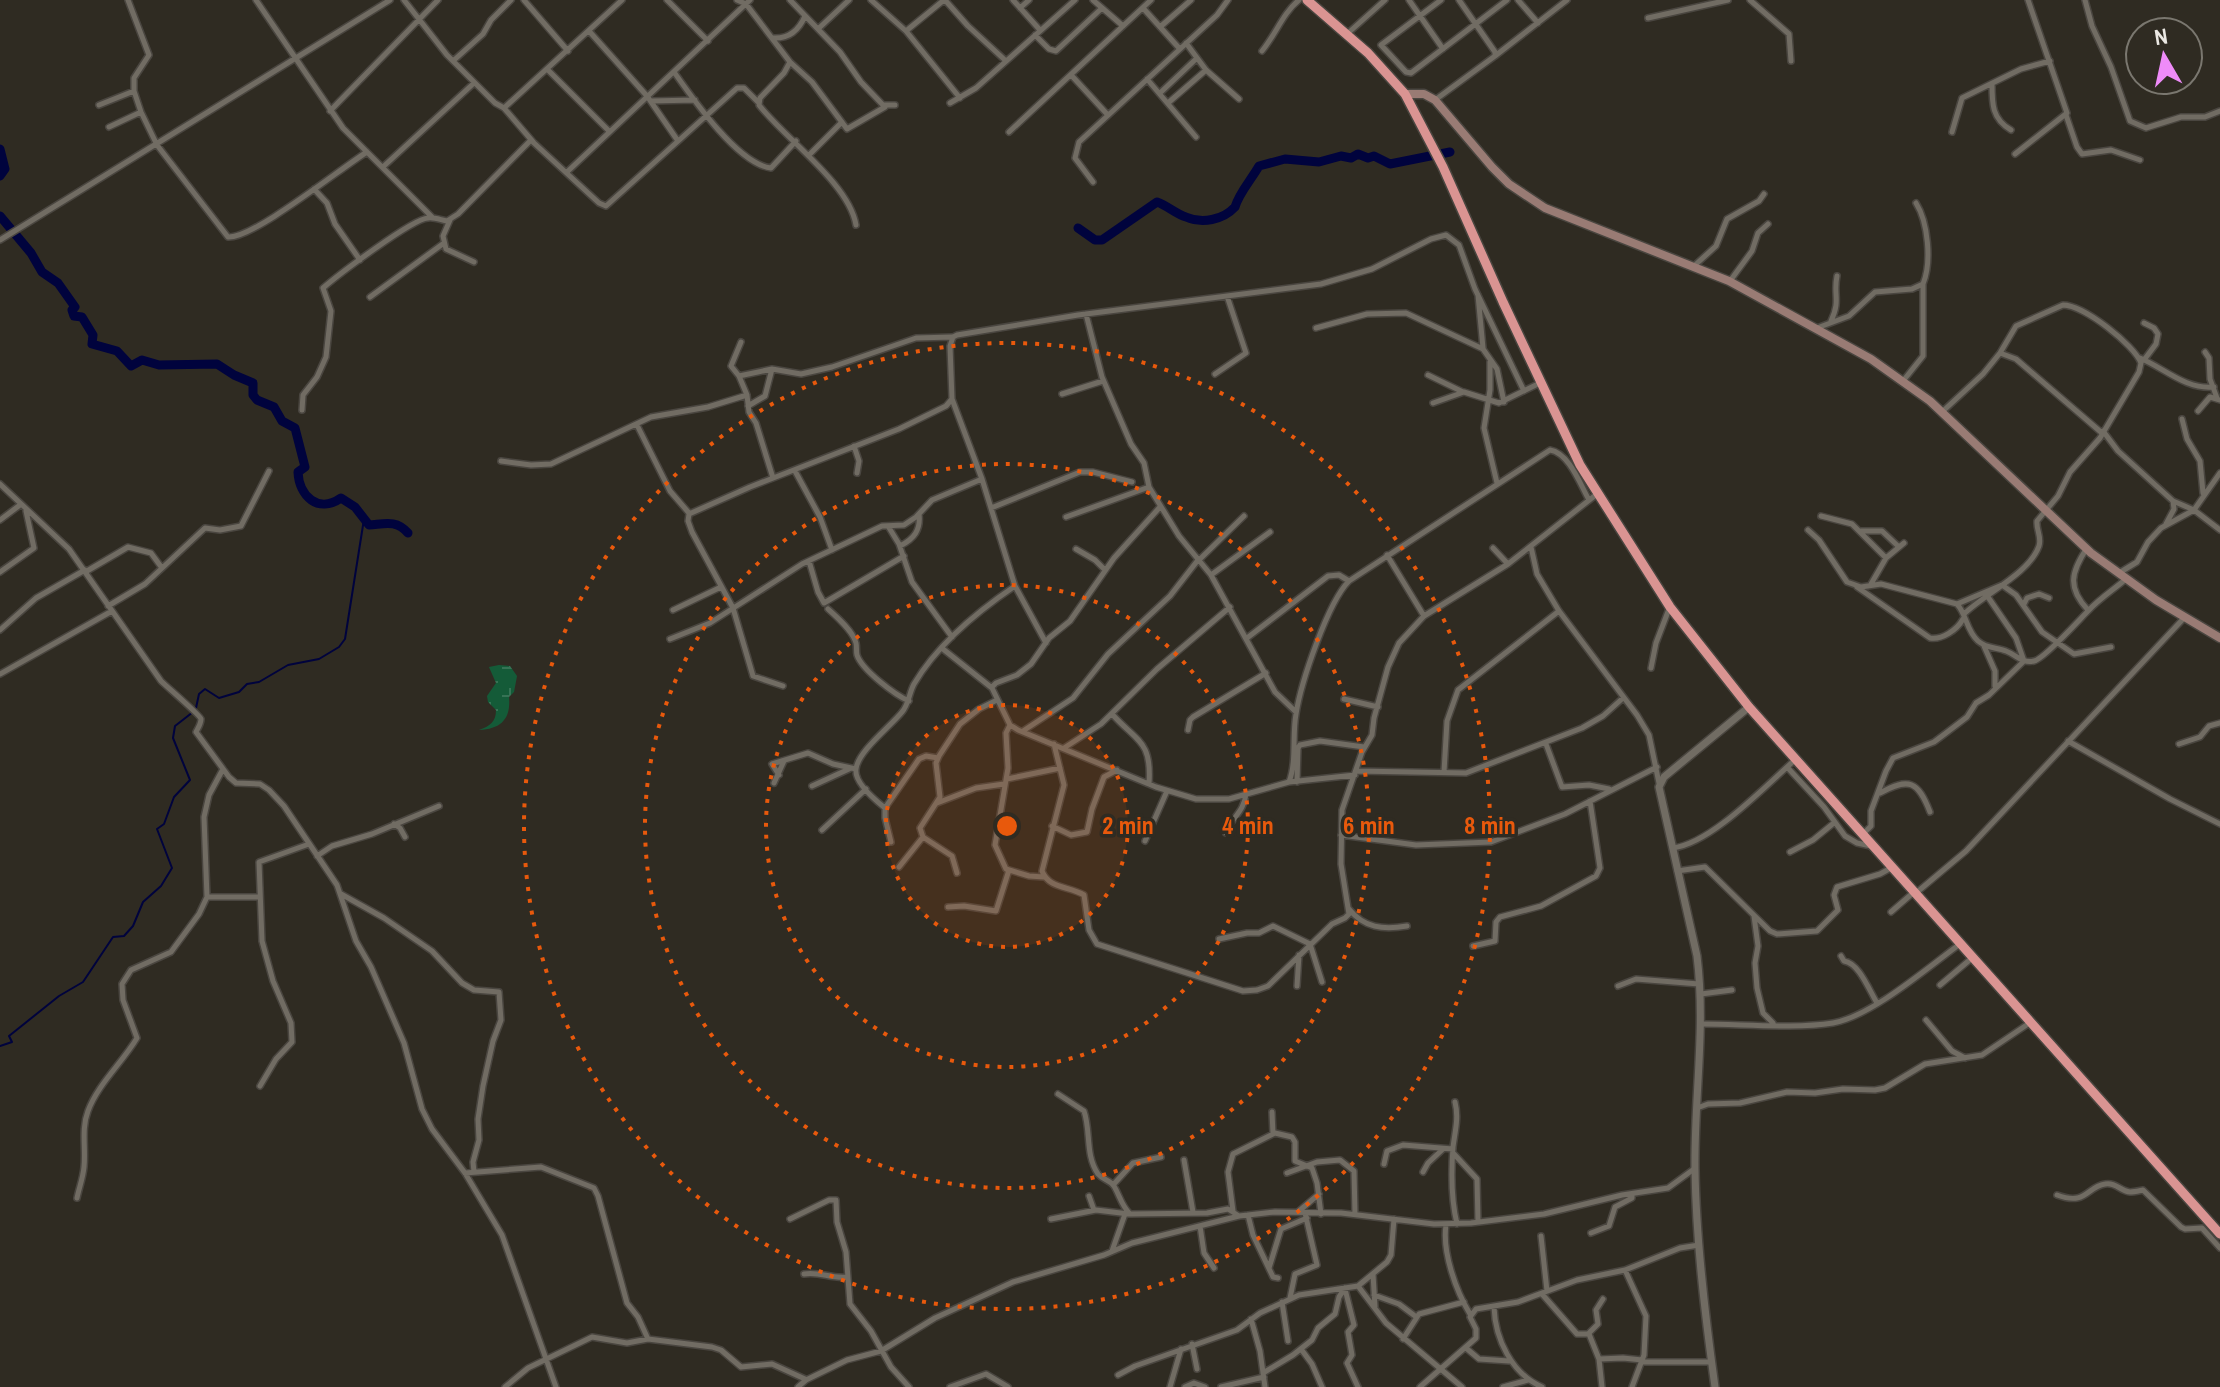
<svg xmlns="http://www.w3.org/2000/svg" width="2220" height="1387" font-family="'Archivo Narrow',sans-serif">
<style>
.wetland{fill:url(#wetland-marsh)}
.lines{fill:none;stroke-linecap:round;stroke-linejoin:round}
.stream{stroke:#00033d;stroke-width:2}
.river{stroke:#00033d;stroke-width:9}
.minor-casing{stroke:#4a4640;stroke-width:8}
.tertiary-casing{stroke:#4a4640;stroke-width:10}
.secondary-casing{stroke:#4a4640;stroke-width:11}
.trunk-casing{stroke:#4a4640;stroke-width:12}
.minor{stroke:#716c63;stroke-width:5}
.tertiary{stroke:#716c63;stroke-width:7}
.secondary{stroke:#997b74;stroke-width:8}
.trunk{stroke:#da9492;stroke-width:9}
.ring{fill:none;stroke:#e8590c;stroke-width:4;stroke-dasharray:4 8}
.centre{fill:#e8590c;stroke:#2f2b22;stroke-width:4}
.ring-label{font-size:24px;text-anchor:middle;font-weight:bold;fill:#e8590c;stroke:#2f2b22;stroke-width:7;stroke-linejoin:round;paint-order:stroke}
</style>
<defs>
<pattern id="wetland-marsh" width="20" height="14" patternUnits="userSpaceOnUse" patternTransform="scale(2)"><rect width="20" height="14" fill="#145b38"/><path d="M1 5h8M5 5V1M11 12h8M15 12V8" fill="none" stroke="#367355"/></pattern>
</defs>
<rect width="100%" height="100%" fill="#2f2b22"/>
<!-- wetland -->
<path class="wetland" d="M499 665 510 666 517 676 514 692 509 697C511 719 501 729 479 730 490 726 496 722 496 710L488 702 487 696 496 683 489 667Z"/>
<g class="lines">
<!-- stream -->
<path class="stream" d="M196 708 199 694 205 689 219 698 239 692 247 684 259 682 288 665 319 659 339 647 345 639 364 519
M0 1046 12 1042 9 1036 59 996 83 982 113 937 124 936 133 926 143 902 161 886 172 868 157 829 164 824 174 797 190 780 173 738 175 726 193 712"/>
<!-- river -->
<path class="river" d="M0 149 5 169 0 176
M0 216 31 253 42 272 58 283 75 307 72 310 74 316 82 317 93 335 92 344 117 351 131 366 142 360 159 365 217 364 234 375 253 383V395L257 400 274 407 282 421 295 428 305 467 298 472C299 496 318 514 341 498L355 507 369 525C384 524 396 519 408 533
M1078 228 1095 240H1102L1157 202C1168 206 1176 214 1186 217 1202 224 1223 220 1235 207 1239 193 1251 180 1259 166L1285 159 1319 162 1341 156 1351 158 1358 154 1368 158 1374 156 1390 164 1450 152"/>
<!-- minor casing -->
<g class="minor-casing">
<path id="minor" d="M128 0 149 55 134 78V91L141 112 157 145 228 237C253 239 341 168 367 152
M256 0 343 128 432 217
M404 0 447 55 495 103 504 108 622 0
M524 0 568 51
M667 0 708 41
M737 0 746 4 790 62 784 73 760 98 759 105C784 138 849 183 856 225
M790 0 840 52 861 82 883 105H895
M871 0 906 31 960 98
M945 0 968 26 1006 61
M1013 0 1040 30
M1093 0 1123 26
M1409 0 1443 49
M1441 0 1381 45 1406 72 1411 73 1507 0
M1518 0 1538 23
M1750 0 1789 34 1791 61
M2085 0 2092 26 2111 67 2130 121 2146 128 2181 117H2205L2220 111
M1020 8 1029 0
M1143 8 1179 48
M1648 18 1728 0
M1160 27 1191 0
M818 29 849 0
M589 31 647 96 678 141
M906 31 944 0
M1347 34 1385 0
M1035 35 1049 49 1056 51 1102 8
M773 38C789 39 799 30 805 16
M1186 43 1206 70 1239 99
M1262 51C1276 34 1283 13 1299 0
M1495 56 1567 0
M453 61 483 34 491 20 511 0
M790 62 812 82 847 129 885 107
M548 70 609 131
M674 72C693 99 738 164 771 168L796 141
M1072 76 1107 114
M1147 79 1196 137
M1992 84C1992 104 1992 119 2011 130
M1160 93 1197 58
M1435 100 1495 56V52L1459 0
M651 101 695 100
M950 103 976 88 1075 0
M1168 103 1206 70
M99 105 134 91
M504 108 534 143 599 203 606 206 737 88H744L758 102
M330 111 438 0
M2066 115 2077 147 2082 154 2111 150 2140 160
M109 127 141 112
M1009 132 1151 0
M1952 132 1962 98 2021 69 2050 61
M2015 154 2067 113 2028 0
M809 155 842 122
M384 166 474 83
M567 172 750 0
M1093 182 1075 158 1079 142 1217 15 1228 0
M314 189 327 203 335 224 360 260
M450 220 443 236 446 249 474 262
M0 240 390 0
M1694 266 1716 246 1727 219 1759 201 1764 194
M1730 281 1752 251 1758 233 1768 224
M1478 295 1483 348
M370 297 444 243
M1086 314 1102 377 1131 444 1144 463 1149 487 1179 536 1211 575 1275 692 1296 712
M1831 321C1841 300 1833 295 1837 276
M2144 323 2154 328 2158 334 2156 344 2144 360
M1316 328 1367 314 1406 313 1483 349 1497 369 1504 402
M1817 328 1849 316 1875 292 1912 289 1923 284C1932 262 1928 222 1916 203
M741 342 731 366 739 376 747 395 749 412 756 423 773 478
M2205 352 2209 358 2210 379 2217 398
M2000 353 2016 359 2102 433
M2140 358C2164 368 2186 390 2214 387
M1490 362V390L1484 428 1497 483
M1215 374 1246 353 1227 296
M1428 375 1463 392
M739 376 772 369 801 374 832 367 916 338 952 337
M1903 381 1923 356V284
M1062 394 1103 381
M952 399 982 479 1015 586 1046 643
M1433 403 1464 392 1499 403 1540 383
M748 406 765 396 772 369
M302 410 303 395 317 377 326 357 331 311 323 288C338 275 412 219 428 218 434 217 441 220 447 221L458 214 531 140
M2198 411 2210 397 2220 400
M1942 412 1983 374 2000 353 2016 326 2063 305C2084 305 2134 345 2141 363L2139 372 2100 438 2070 472 2058 496 2037 521C2036 530 2042 537 2039 546 2029 574 1984 594 1964 614
M2182 419 2187 439 2200 461 2203 493
M637 425 670 491 689 513
M2103 431 2118 451 2173 501 2194 510 2220 530
M854 446 859 461 857 473
M501 461 531 465 551 464 651 417 708 407 747 395
M795 471 820 517 832 550
M0 484 69 549 161 681C167 687 200 715 201 719 201 724 198 728 196 732L229 777 236 783 260 784 269 790 284 806 337 885 356 941 371 967 404 1043 422 1109 432 1129 465 1173 502 1235 556 1387
M991 508 1080 472H1093L1132 482
M1821 516 1852 524 1886 558
M1066 517 1149 487
M0 520 20 505
M2166 524 2174 509 2173 501
M888 526 899 544 912 582 952 637
M1808 530 1819 540 1847 582 1861 587 1881 584 1957 604C1967 615 1966 630 1978 641 1987 649 1997 647 2006 651 2017 655 2022 664 2034 661 2044 659 2079 620 2088 611 2099 599 2113 590 2126 579
M1861 531H1882L1899 547
M900 546C914 539 921 530 919 514
M1531 547 1537 574 1559 611 1637 715 1649 735 1659 783
M1493 548 1508 564
M2087 548C2071 572 2067 588 2088 610
M1076 549 1095 560 1105 570
M1387 555 1424 616
M1199 560 1244 516
M809 561 818 592 824 603 904 556
M87 571 128 547 151 553 162 568
M0 572 34 548 26 511
M2119 573 2137 562 2148 542 2161 528 2194 510 2220 473
M1211 575 1270 532
M1871 584 1886 558 1904 543
M1857 587 1930 638C1942 640 1957 630 1963 619
M1957 604 2002 585 2016 595 2042 632 2074 654 2111 647
M2024 604 2027 598 2039 594 2049 598
M108 606 145 584 205 528 220 530 241 526 269 471
M828 609C837 617 853 631 856 643 857 647 856 651 857 655 862 670 895 695 909 701
M673 610 721 587
M0 630 36 598 85 570
M1247 638 1328 576 1339 575 1349 581 1550 450C1569 453 1580 484 1589 500
M670 639 710 623 802 564 882 526 904 525 916 517 932 500 982 479
M1984 646 1995 671V686
M943 649 992 688 1010 725 1018 730 1156 787 1196 799H1229L1289 782C1297 761 1292 736 1296 714 1301 682 1328 602 1349 581
M1651 668 1656 643 1669 609
M0 674 112 611
M783 686 753 676 733 608 692 532 688 521 689 514 750 487 899 429 946 406 952 399 950 346 953 337 957 335 1078 315 1321 284 1372 269 1431 239 1446 235 1459 245 1475 289 1524 391
M992 687 996 683 1017 675 1031 664 1049 638 1070 621 1114 558 1160 507
M1344 699 1378 707
M1112 714C1137 742 1152 740 1149 784
M1010 725 1006 733 1008 768 995 845 1006 869 1029 876 1044 877
M1188 730 1190 720 1193 717 1266 673
M1023 731 1073 698 1108 654 1170 596 1198 560
M2068 741 2170 799 2220 824
M1054 744 1064 785 1042 871C1049 889 1069 886 1084 895L1089 930 1097 944 1243 991 1257 990 1268 986 1332 924 1345 918 1349 914 1341 864 1342 810 1362 752 1372 735 1374 718 1388 667 1399 643 1424 616 1508 564 1597 494
M1546 744 1562 787 1589 785 1609 789
M2179 744 2200 737 2209 726 2220 723
M1064 748 1101 724 1157 669 1230 607
M1787 767 1824 807 1845 836 1857 843 1871 846
M1356 771 1466 773 1582 728 1603 716 1623 698
M1444 772 1447 721 1458 690 1559 611
M779 775 772 764 808 753 833 764 856 769
M1007 779 1060 768
M1289 782 1355 775
M1297 782 1298 748 1300 745 1320 741 1364 747
M774 783 784 761
M812 786 849 769
M1880 793C1909 777 1918 781 1930 812
M937 803 976 788 1004 784
M885 808C875 800 854 782 856 769 858 751 891 726 902 712 909 704 909 693 914 684 937 645 978 611 1015 586
M394 824 400 828 405 837
M1052 826 1071 835 1087 832 1092 809 1104 777 1117 770
M822 830 866 789
M1226 833C1231 818 1244 812 1246 794
M1863 834 1871 826V811L1886 771 1893 758 1934 742 1946 733 1967 717 1976 703 1989 695 2024 661 2016 638 1988 597
M1341 835 1416 845 1491 842 1565 814 1657 767
M1145 841 1167 791
M891 842 885 818V808L919 759 926 756 938 758
M1673 848C1712 843 1765 786 1796 759
M1790 852 1813 840 1835 822
M317 856 332 846 372 834 439 806
M899 867 923 837
M1677 871 1705 867 1770 931 1777 934 1817 931 1838 910 1834 895 1837 887 1880 874 1891 868
M957 873 952 856 923 837 920 828 940 797 936 763 939 756 960 724 979 709 997 700
M1916 893 1966 851 2184 618
M341 894 384 918 432 951 462 983 474 990 499 992 501 1020 493 1041 483 1086 478 1119 479 1140 473 1162 474 1172
M207 897H259
M948 907 964 906 996 911 1009 870
M1349 909C1364 928 1383 930 1407 926
M1891 912 1914 892
M1754 916 1758 946 1755 963 1757 988 1763 1013 1773 1023
M1219 939 1247 933H1259L1273 926 1310 944 1322 982
M1473 946 1495 941 1496 922 1500 917 1541 906 1596 876 1600 868 1590 801
M1841 956 1844 961C1859 963 1869 990 1877 1003
M1940 985 1972 958
M1297 986 1299 955
M1618 986 1636 979 1699 984
M1701 994 1732 990
M1926 1020 1952 1051 1965 1058
M1702 1024C1742 1024 1795 1029 1833 1023 1872 1016 1927 968 1960 944
M260 1086 276 1059 292 1042 291 1023 273 981 262 941 259 862 309 844
M1058 1094 1084 1111C1091 1131 1085 1155 1098 1174 1103 1180 1110 1180 1114 1186 1120 1196 1121 1205 1130 1214L1207 1213 1228 1209 1239 1216
M1455 1102C1459 1118 1455 1131 1453 1147 1451 1173 1451 1199 1457 1224
M1697 1108 1708 1104 1740 1103 1787 1092 1815 1093 1843 1089 1875 1090 1885 1088 1925 1064 1982 1055 2031 1022
M1272 1112 1273 1134
M1454 1154 1477 1179 1478 1222
M1184 1160 1193 1212
M1384 1164 1387 1151 1403 1145 1453 1149
M1423 1172 1428 1163 1443 1149
M465 1173 541 1167 594 1188 598 1196 627 1303 638 1317 648 1339
M1287 1173 1317 1162 1340 1160 1354 1171 1355 1214
M1113 1185 1133 1163 1161 1157
M2057 1195C2087 1206 2086 1187 2105 1184 2116 1182 2120 1191 2130 1192 2134 1192 2138 1191 2143 1190L2181 1227 2185 1229 2202 1228 2220 1248
M1089 1196 1094 1210
M77 1198C79 1188 83 1178 84 1167 86 1149 81 1129 88 1111 98 1084 122 1063 137 1038L123 1000 122 984 131 970 171 952 199 914 207 897 204 817 209 795 223 769
M1233 1211 1228 1172 1233 1154 1275 1133 1292 1137 1295 1142V1161L1312 1168 1317 1183 1321 1214
M1299 1211 1319 1194
M1248 1215 1253 1235 1273 1277 1278 1278
M790 1219 829 1200H836L837 1222 846 1252 850 1304 871 1331 891 1367 909 1387
M1051 1219 1096 1210 1129 1214
M1446 1225C1442 1252 1456 1291 1470 1314
M1200 1226 1204 1253 1214 1268
M1591 1233 1609 1226 1615 1207 1632 1198V1194
M1541 1236 1547 1291
M1112 1251 1125 1214
M1269 1268 1281 1229 1307 1218
M1625 1270 1646 1316 1644 1355 1632 1387
M804 1274C819 1271 831 1279 847 1277
M1373 1274 1375 1307
M1358 1286 1386 1323 1462 1387
M1345 1289 1354 1325 1348 1332 1352 1355 1347 1363 1358 1387
M1542 1294 1577 1334H1589L1599 1359 1602 1387
M1374 1295 1399 1304 1415 1316
M1290 1298 1295 1274 1317 1265 1305 1213
M1282 1302 1288 1341
M1494 1307C1495 1339 1512 1374 1542 1387
M1251 1319 1260 1351 1265 1387
M1589 1333 1598 1324 1596 1310 1603 1299
M1403 1339 1419 1314 1464 1302
M1192 1344 1197 1369
M1466 1348 1479 1359 1509 1361
M1301 1349 1312 1364 1322 1387
M1599 1359 1623 1358 1642 1360
M1641 1362H1712
M1263 1373 1293 1355 1312 1340 1318 1328 1335 1314 1339 1297 1345 1288
M1118 1375 1135 1366 1237 1330 1260 1313 1299 1295 1358 1286 1387 1262 1391 1255 1394 1219
M505 1387 528 1368 592 1337 627 1343 648 1339 712 1347 721 1350 741 1367 772 1364 805 1379
M798 1387 806 1380 847 1360 881 1351 935 1318 1013 1282 1104 1255 1132 1243 1239 1216 1275 1212 1341 1213 1434 1224 1471 1223 1544 1214 1622 1195 1668 1188 1694 1169
M950 1387 986 1374 1008 1387
M1170 1387 1181 1349
M1185 1387 1194 1383 1205 1387
M1221 1387 1264 1377
M1420 1387 1476 1338V1329L1470 1317 1476 1309 1518 1302 1577 1280 1625 1270 1680 1248 1699 1245
M1503 1387 1528 1380"/>
</g>
<!-- tertiary casing -->
<g class="tertiary-casing">
<path id="tertiary" d="M1715 1387C1705 1315 1696 1241 1695 1169 1694 1097 1706 1029 1697 956L1659 787 1664 777 1749 707"/>
</g>
<!-- secondary casing -->
<g class="secondary-casing">
<path id="secondary" d="M1405 94H1424L1435 100 1492 167 1509 184 1545 208 1729 281 1871 359 1930 401 2091 553 2156 600 2220 638"/>
</g>
<!-- trunk casing -->
<g class="trunk-casing">
<path id="trunk" d="M1307 0 1368 53 1405 94 1443 167 1503 302 1580 465 1670 607 1749 707 2220 1234"/>
</g>
<!-- minor -->
<use href="#minor" class="minor"/>
<!-- tertiary -->
<use href="#tertiary" class="tertiary"/>
<!-- secondary -->
<use href="#secondary" class="secondary"/>
<!-- trunk -->
<use href="#trunk" class="trunk"/>
</g>
<!-- distance rings -->
<circle cx="1007" cy="826" r="121" fill="#e8590c" fill-opacity=".12"/>
<g class="ring">
<circle cx="1007" cy="826" r="121"/>
<circle cx="1007" cy="826" r="241"/>
<circle cx="1007" cy="826" r="362"/>
<circle cx="1007" cy="826" r="483"/>
</g>
<circle cx="1007" cy="826" r="12" class="centre"/>
<g class="ring-label">
<text x="1128" y="834">2 min</text>
<text x="1248" y="834">4 min</text>
<text x="1369" y="834">6 min</text>
<text x="1490" y="834">8 min</text>
</g>
<!-- north arrow -->
<g transform="translate(2164 56) rotate(351)"><circle r="38" fill="#2f2b22" stroke="#7a776f" stroke-width="2"/>
<path d="M0-6L14 30L0 20L-14 30Z" fill="#ee8bf8"/>
<text y="-12" font-size="22" font-weight="bold" text-anchor="middle" fill="#ebe8e3">N</text>
</g>
</svg>
